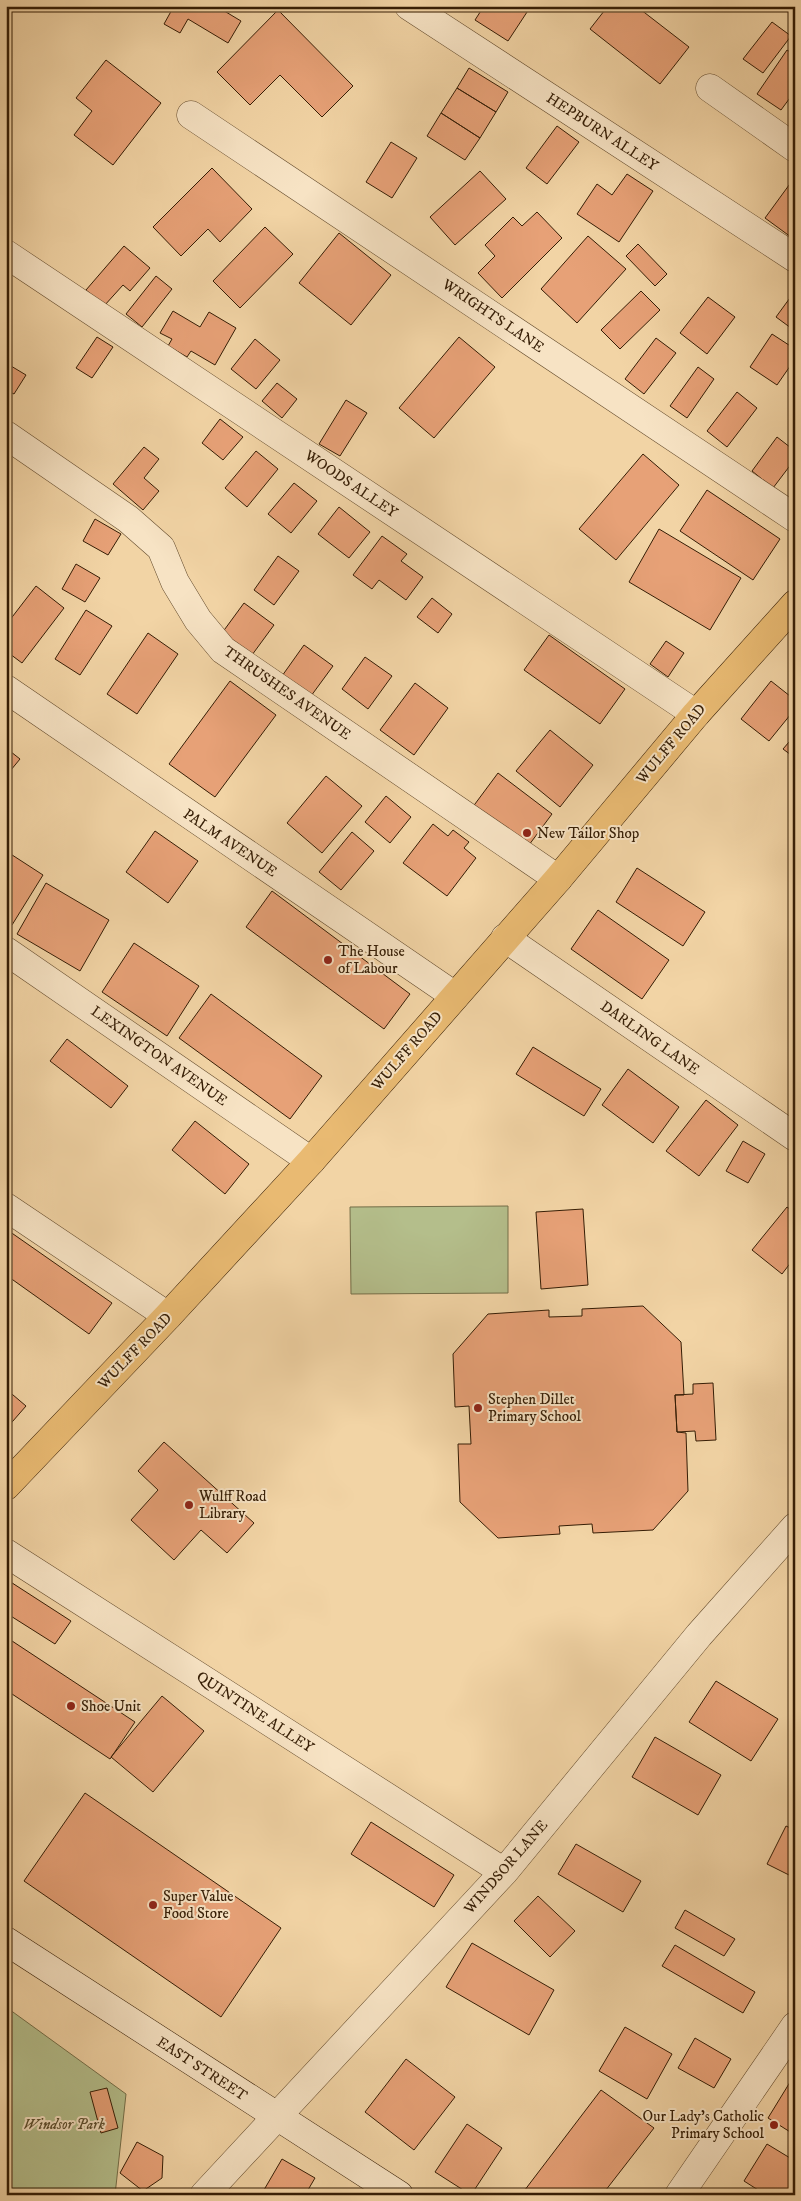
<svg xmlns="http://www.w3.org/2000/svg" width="801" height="2201" font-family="'IM FELL DW Pica',serif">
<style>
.green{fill:#b4be8b;stroke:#746e48}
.building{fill:#e7a177;stroke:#351d05}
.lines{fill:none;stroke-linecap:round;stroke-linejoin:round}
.street-casing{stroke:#644b2d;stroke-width:29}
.secondary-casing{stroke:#351d05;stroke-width:29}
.primary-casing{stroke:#351d05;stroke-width:29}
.street{stroke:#f7e3c4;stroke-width:28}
.secondary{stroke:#f7e3c4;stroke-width:28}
.primary{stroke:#e9ba72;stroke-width:28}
.poi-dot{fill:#8f2418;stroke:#f7e3c4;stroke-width:2}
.labels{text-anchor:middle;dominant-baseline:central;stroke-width:4;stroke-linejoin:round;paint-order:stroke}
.street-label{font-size:15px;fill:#351d05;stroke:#f7e3c4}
.poi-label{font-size:15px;fill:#351d05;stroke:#f7e3c4;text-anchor:start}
.park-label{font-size:15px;font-style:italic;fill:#5b4d2d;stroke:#f7e3c4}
</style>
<rect width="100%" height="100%" fill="#f2d4a5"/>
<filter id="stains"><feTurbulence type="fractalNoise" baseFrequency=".004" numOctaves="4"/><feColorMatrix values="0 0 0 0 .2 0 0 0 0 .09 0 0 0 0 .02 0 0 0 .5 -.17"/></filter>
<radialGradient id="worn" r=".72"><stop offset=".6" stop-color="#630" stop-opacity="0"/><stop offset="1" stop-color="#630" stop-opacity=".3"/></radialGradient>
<!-- green -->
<path class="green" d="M508 1206V1293L351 1294 350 1207Z
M6 2007 126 2094 115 2195H6Z"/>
<!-- building -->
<path class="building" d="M174 6H216L241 21 228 43 188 19 180 33 164 24Z
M484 6H531L508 41 475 20Z
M608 6H636L689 47 660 84 590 29Z
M278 10 353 86 322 117 280 75 250 105 217 72Z
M772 22 791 36 763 73 743 59Z
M787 50 795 55V91L781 110 757 94Z
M106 60 161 103 113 165 74 135 92 111 76 98Z
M469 68 508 92 496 112 457 88Z
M457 88 496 112 480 138 441 113Z
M441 113 480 138 465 160 427 136Z
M557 126 579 142 547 184 526 168Z
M391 142 417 158 392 198 366 182Z
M212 168 252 209 220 242 208 229 181 256 153 227Z
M480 171 506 199 455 245 430 217Z
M627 174 653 191 619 242 577 214 597 184 612 195Z
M792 181 795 184V240L765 218Z
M537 212 562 238 502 298 478 273 495 256 485 245 513 217 522 226Z
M265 227 293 254 240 308 213 281Z
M339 233 391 275 351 325 299 283Z
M588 236 626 269 577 323 541 289Z
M638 244 667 274 655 286 626 256Z
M124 246 150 268 130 291 123 285 104 306 86 290Z
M156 276 172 289 142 327 126 314Z
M641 291 660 310 620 349 601 330Z
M795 291V331L776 317Z
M708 297 735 317 707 354 680 333Z
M173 311 200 327 209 312 236 328 215 365 191 351 187 357 168 346 172 339 160 333Z
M772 334 795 349V359L777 385 750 367Z
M97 337 113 347 92 378 76 368Z
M459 337 495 367 434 438 399 408Z
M656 338 676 353 644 394 625 379Z
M255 339 280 360 256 389 231 369Z
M6 363 26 375 14 394 6 390Z
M698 367 714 379 687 418 670 406Z
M277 383 297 399 282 418 262 401Z
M737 392 757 408 727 447 707 431Z
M346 400 367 413 340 456 319 444Z
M220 419 243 437 223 460 202 443Z
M777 437 795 451V459L773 488 752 471Z
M144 447 159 459 144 478 159 491 143 510 113 484Z
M256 451 278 469 247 507 225 488Z
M643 454 679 485 616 560 579 529Z
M294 483 317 501 291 533 268 514Z
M707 490 780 539 753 580 680 531Z
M339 507 370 532 349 558 318 534Z
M95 519 121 534 108 555 83 541Z
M659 529 741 578 710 630 629 582Z
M382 536 407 554 401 561 423 577 406 600 379 580 372 589 353 575Z
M278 556 299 571 274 605 254 590Z
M76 564 100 578 85 602 62 589Z
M36 586 64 608 22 663 6 651V625Z
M432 598 452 614 438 633 417 617Z
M244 603 274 625 252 655 222 633Z
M86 610 112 626 80 675 55 659Z
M148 633 178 654 137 714 107 694Z
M549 635 625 689 600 724 524 670Z
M666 641 684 653 668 677 650 664Z
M304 645 333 666 311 696 282 676Z
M365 657 392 676 368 709 342 689Z
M230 681 276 715 215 797 169 764Z
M771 681 795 700V709L769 741 741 719Z
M415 683 448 708 414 755 380 730Z
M550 730 593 765 560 807 516 771Z
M795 735V758L783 749Z
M6 748 20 759 6 776Z
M498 773 552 814 526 849 472 808Z
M326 776 362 806 322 853 287 823Z
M386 796 411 817 390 843 365 822Z
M433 824 448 836 453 830 469 842 464 848 476 858 447 896 403 863Z
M155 831 198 861 168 903 126 872Z
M352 832 374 851 341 890 319 872Z
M6 851 43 875 12 925 6 922Z
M637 868 705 912 683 946 616 902Z
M46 883 109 920 80 971 17 934Z
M272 891 410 994 384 1029 246 927Z
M598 910 669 960 642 999 571 949Z
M134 943 199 986 167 1036 102 992Z
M211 994 322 1076 290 1119 179 1038Z
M67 1039 128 1086 111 1108 50 1061Z
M533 1047 601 1089 584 1116 516 1074Z
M628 1069 679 1107 653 1143 602 1105Z
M706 1100 738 1125 699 1176 666 1151Z
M195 1121 249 1164 225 1194 172 1150Z
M743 1141 765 1154 748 1183 726 1171Z
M787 1207 795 1213V1257L782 1274 752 1250Z
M583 1209 588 1285 541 1289 536 1212Z
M6 1229 112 1303 89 1334 6 1275Z
M643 1306 681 1342 684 1395H675L677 1432 686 1433 688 1491 653 1530 593 1533 592 1524 559 1526 560 1534 498 1538 460 1502 458 1444H471L469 1406 455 1407 453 1354 488 1314 549 1310V1317L582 1316V1309Z
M713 1383 716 1440 696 1441 695 1431 677 1432 675 1395 693 1394V1384Z
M6 1389 26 1406 6 1429Z
M164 1442 254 1523 227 1553 201 1530 174 1560 131 1520 158 1490 138 1471Z
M6 1579 71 1621 55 1644 6 1613Z
M6 1637 135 1722 110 1759 6 1690Z
M716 1681 778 1719 751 1761 689 1722Z
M162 1696 204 1731 153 1792 111 1757Z
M655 1737 721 1775 698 1815 632 1777Z
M85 1793 281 1928 221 2017 24 1881Z
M371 1822 454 1875 434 1907 351 1854Z
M786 1826 795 1830V1878L767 1864Z
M576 1844 641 1881 623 1912 558 1874Z
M538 1896 575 1931 550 1957 514 1921Z
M685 1910 735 1939 724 1956 675 1928Z
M472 1943 554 1990 529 2035 446 1987Z
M675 1945 755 1992 743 2013 662 1966Z
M625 2027 672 2054 647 2099 599 2071Z
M695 2038 731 2059 714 2088 678 2068Z
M406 2059 455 2097 414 2150 365 2112Z
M795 2074V2135L768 2118Z
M107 2088 118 2128 101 2133 90 2092Z
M601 2090 654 2128 602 2195H521Z
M467 2124 502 2148 471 2195 435 2172Z
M137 2142 163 2156 162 2178 143 2191 120 2173Z
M767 2144 795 2161V2195H766L744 2181Z
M282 2159 315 2178 305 2195H261Z"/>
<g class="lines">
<!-- street casing -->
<g class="street-casing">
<path id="street" d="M409 6 795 258
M710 88 795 148
M191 115 795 518
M6 254 696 714
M6 435 128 519 161 548 175 582 198 620 223 650 558 879
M6 689 455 996
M505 938 795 1137
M6 951 311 1161
M6 1207 168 1316
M6 1553 504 1872
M204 2195 504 1872 699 1635 795 1527
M679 2195 795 2026"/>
</g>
<!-- secondary casing -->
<g class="secondary-casing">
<path id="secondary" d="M6 1941 399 2195"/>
</g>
<!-- primary casing -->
<g class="primary-casing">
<path id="primary" d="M6 1486 168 1316 311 1161 558 879 696 714 795 604"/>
</g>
<!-- street -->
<use href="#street" class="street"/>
<!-- secondary -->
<use href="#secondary" class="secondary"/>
<!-- primary -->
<use href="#primary" class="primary"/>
</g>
<!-- markers -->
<g class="poi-dot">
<circle cx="527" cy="833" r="5"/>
<circle cx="328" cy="960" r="5"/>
<circle cx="478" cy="1408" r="5"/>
<circle cx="189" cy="1505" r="5"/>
<circle cx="71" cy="1706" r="5"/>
<circle cx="153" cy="1905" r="5"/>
<circle cx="774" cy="2125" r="5"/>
</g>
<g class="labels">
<!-- street labels -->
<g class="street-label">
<text transform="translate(602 132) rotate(33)">HEPBURN ALLEY</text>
<text transform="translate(493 316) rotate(34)">WRIGHTS LANE</text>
<text transform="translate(351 484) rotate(34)">WOODS ALLEY</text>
<text transform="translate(287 693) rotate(35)">THRUSHES AVENUE</text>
<text transform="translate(671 744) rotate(-50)">WULFF ROAD</text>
<text transform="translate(230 843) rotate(34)">PALM AVENUE</text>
<text transform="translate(650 1038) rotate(35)">DARLING LANE</text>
<text transform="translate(407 1051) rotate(-49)">WULFF ROAD</text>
<text transform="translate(159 1056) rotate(35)">LEXINGTON AVENUE</text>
<text transform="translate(135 1351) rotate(-46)">WULFF ROAD</text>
<text transform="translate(255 1712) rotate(33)">QUINTINE ALLEY</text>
<text transform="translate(506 1867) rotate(-49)">WINDSOR LANE</text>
<text transform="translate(202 2069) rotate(33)">EAST STREET</text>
</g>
<!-- poi labels -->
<g class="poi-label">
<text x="537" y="833">New Tailor Shop</text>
<text x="338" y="951">The House<tspan x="338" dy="17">of Labour</tspan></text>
<text x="488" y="1399">Stephen Dillet<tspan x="488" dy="17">Primary School</tspan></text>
<text x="199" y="1496">Wulff Road<tspan x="199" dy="17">Library</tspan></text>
<text x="81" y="1706">Shoe Unit</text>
<text x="163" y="1896">Super Value<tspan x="163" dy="17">Food Store</tspan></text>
<text x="764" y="2116" text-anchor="end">Our Lady's Catholic<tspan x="764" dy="17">Primary School</tspan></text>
</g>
<!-- park labels -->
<g class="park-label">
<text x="64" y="2124">Windsor Park</text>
</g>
</g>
<!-- margin -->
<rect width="801" height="2201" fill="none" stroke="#f2d4a5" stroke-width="25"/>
<rect x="8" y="8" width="786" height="2186" fill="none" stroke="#351d05" stroke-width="2.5"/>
<rect x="12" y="12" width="776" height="2176" fill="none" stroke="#351d05"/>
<rect width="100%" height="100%" filter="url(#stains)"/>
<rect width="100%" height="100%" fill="url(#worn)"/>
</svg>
